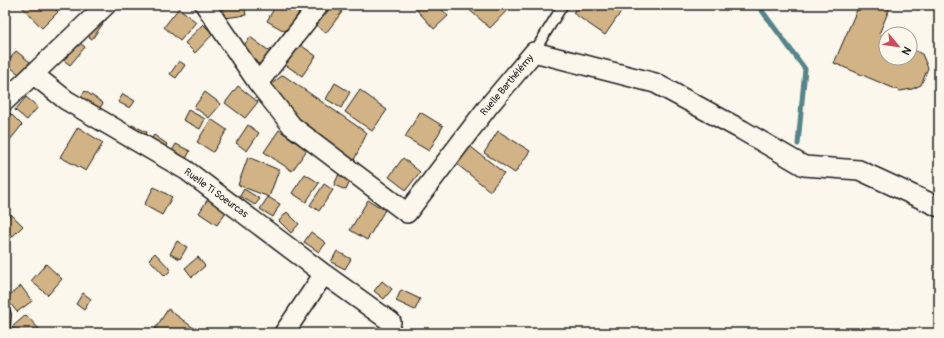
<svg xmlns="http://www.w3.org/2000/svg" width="944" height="338" font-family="Pangolin,sans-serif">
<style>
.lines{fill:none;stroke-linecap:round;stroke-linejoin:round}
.stream{stroke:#548489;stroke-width:5}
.building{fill:#d2b386;stroke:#1c1c1c}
.lane-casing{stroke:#1c1c1c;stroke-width:12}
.street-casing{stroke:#1c1c1c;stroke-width:22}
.lane{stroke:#fbf7ec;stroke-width:9}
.street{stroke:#fbf7ec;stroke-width:19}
.labels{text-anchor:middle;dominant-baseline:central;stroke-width:3;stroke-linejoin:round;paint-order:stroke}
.street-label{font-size:10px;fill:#1c1c1c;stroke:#fbf7ec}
</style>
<rect width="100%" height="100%" fill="#fbf7ec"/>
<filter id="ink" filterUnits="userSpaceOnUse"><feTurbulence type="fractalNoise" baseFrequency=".025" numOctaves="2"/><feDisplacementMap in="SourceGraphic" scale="8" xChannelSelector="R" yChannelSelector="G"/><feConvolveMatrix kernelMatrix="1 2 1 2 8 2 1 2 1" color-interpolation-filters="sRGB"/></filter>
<g filter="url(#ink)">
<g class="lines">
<!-- stream -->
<path class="stream" d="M761 5 760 8 805 69 798 144"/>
</g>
<!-- building -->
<path class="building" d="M20 5H51L58 12 42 28Z
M223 5H244L246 15 225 18Z
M276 5H286L299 12 288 33 267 21Z
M327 5H334L342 12 326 33 313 23Z
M416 5H438L448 16 434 29 414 7Z
M466 5H512L490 28 465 6Z
M578 5H606L609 7 611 5H617L623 9 605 35 573 13Z
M859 5H891L879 34 886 37V58H910V48L922 54 928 68 921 85 912 89 900 91 834 63Z
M903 5H924L922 10Z
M179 8 196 22 180 41 164 27Z
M97 11 107 18 92 39 82 32Z
M203 24 213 34 195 53 185 43Z
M69 34 85 47 70 65 54 53Z
M250 37 272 53 263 67 240 51Z
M295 41 316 56 302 76 281 62Z
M16 51 30 62 20 75 6 64Z
M179 61 185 65 176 78 170 74Z
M283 75 367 133 353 162 290 118 265 89Z
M5 76 12 83 5 90Z
M335 83 350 92 341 108 326 99Z
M238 86 258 102 245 118 225 103Z
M360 90 387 110 372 131 345 112Z
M85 91 103 103 98 111 79 99Z
M205 92 221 104 209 118 194 107Z
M123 94 135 101 130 108 118 102Z
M26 97 38 107 27 120 15 110Z
M188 110 205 119 200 129 183 120Z
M9 112 22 125 10 140 5 136V117Z
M420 112 443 126 429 151 405 137Z
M211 119 227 130 213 152 197 142Z
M132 125 147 132 144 139 128 133Z
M248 125 259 133 247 151 236 143Z
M78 127 103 143 86 171 60 157Z
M279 130 307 150 292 171 264 152Z
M498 131 530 151 515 173 484 153Z
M154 135 167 144 163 150 150 141Z
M466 143 504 173 490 191 453 161Z
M176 144 190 151 184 163 169 156Z
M248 157 279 170 269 197 238 185Z
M403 158 420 172 406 190 389 177Z
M305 174 319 183 306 202 292 193Z
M339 174 351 179 346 190 334 185Z
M324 184 333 190 319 211 310 205Z
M154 187 172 197 162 215 144 205Z
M244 189 260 199 255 205 240 196Z
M211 194 230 206 217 225 199 213Z
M268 197 280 204 273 217 260 209Z
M368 200 385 210 367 240 350 230Z
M287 212 299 224 291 233 279 221Z
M11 214 23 226 6 243 5 242V220Z
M311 232 326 243 319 252 304 242Z
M177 241 187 247 180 259 170 254Z
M337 251 351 259 345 269 331 262Z
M155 253 171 270 165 276 149 259Z
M198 257 205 266 192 277 185 268Z
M46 264 62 279 48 295 31 281Z
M382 281 392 289 384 299 374 291Z
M21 286 32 301 17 312 6 298Z
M401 290 420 299 415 310 396 301Z
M83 293 91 299 84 310 76 304Z
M168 309 195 329 192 333H161L155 329Z
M26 315 40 330 37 333H18L12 327Z"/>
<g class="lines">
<!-- lane casing -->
<g class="lane-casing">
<path id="lane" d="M534 52 563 5
M5 312 6 315 5 326"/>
</g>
<!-- street casing -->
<g class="street-casing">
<path id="street" d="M205 5 258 83 292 126 407 213 487 108 534 52 655 83 742 130 804 166 859 170 939 207
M33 74 66 100 186 170 324 274 391 322
M258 83 319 5
M5 101 106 5
M284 333 324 274"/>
</g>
<!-- lane -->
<use href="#lane" class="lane"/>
<!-- street -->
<use href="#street" class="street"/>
</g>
</g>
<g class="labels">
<!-- street labels -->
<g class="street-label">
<text transform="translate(507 85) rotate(-50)">Ruelle Barthélémy</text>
<text transform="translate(216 193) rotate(36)">Ruelle Ti Soeurcas</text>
</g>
</g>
<!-- margin -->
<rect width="944" height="338" fill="none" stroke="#fbf7ec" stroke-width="20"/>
<rect x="10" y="10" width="924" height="318" fill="none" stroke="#1c1c1c" stroke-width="1.5" filter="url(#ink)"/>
<!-- north arrow -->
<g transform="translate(898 46) rotate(119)"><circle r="19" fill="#fbf7ec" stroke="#a29f99"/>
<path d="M0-3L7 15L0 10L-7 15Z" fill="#d1495b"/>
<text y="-6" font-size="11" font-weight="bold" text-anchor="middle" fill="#1c1c1c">N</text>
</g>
</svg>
